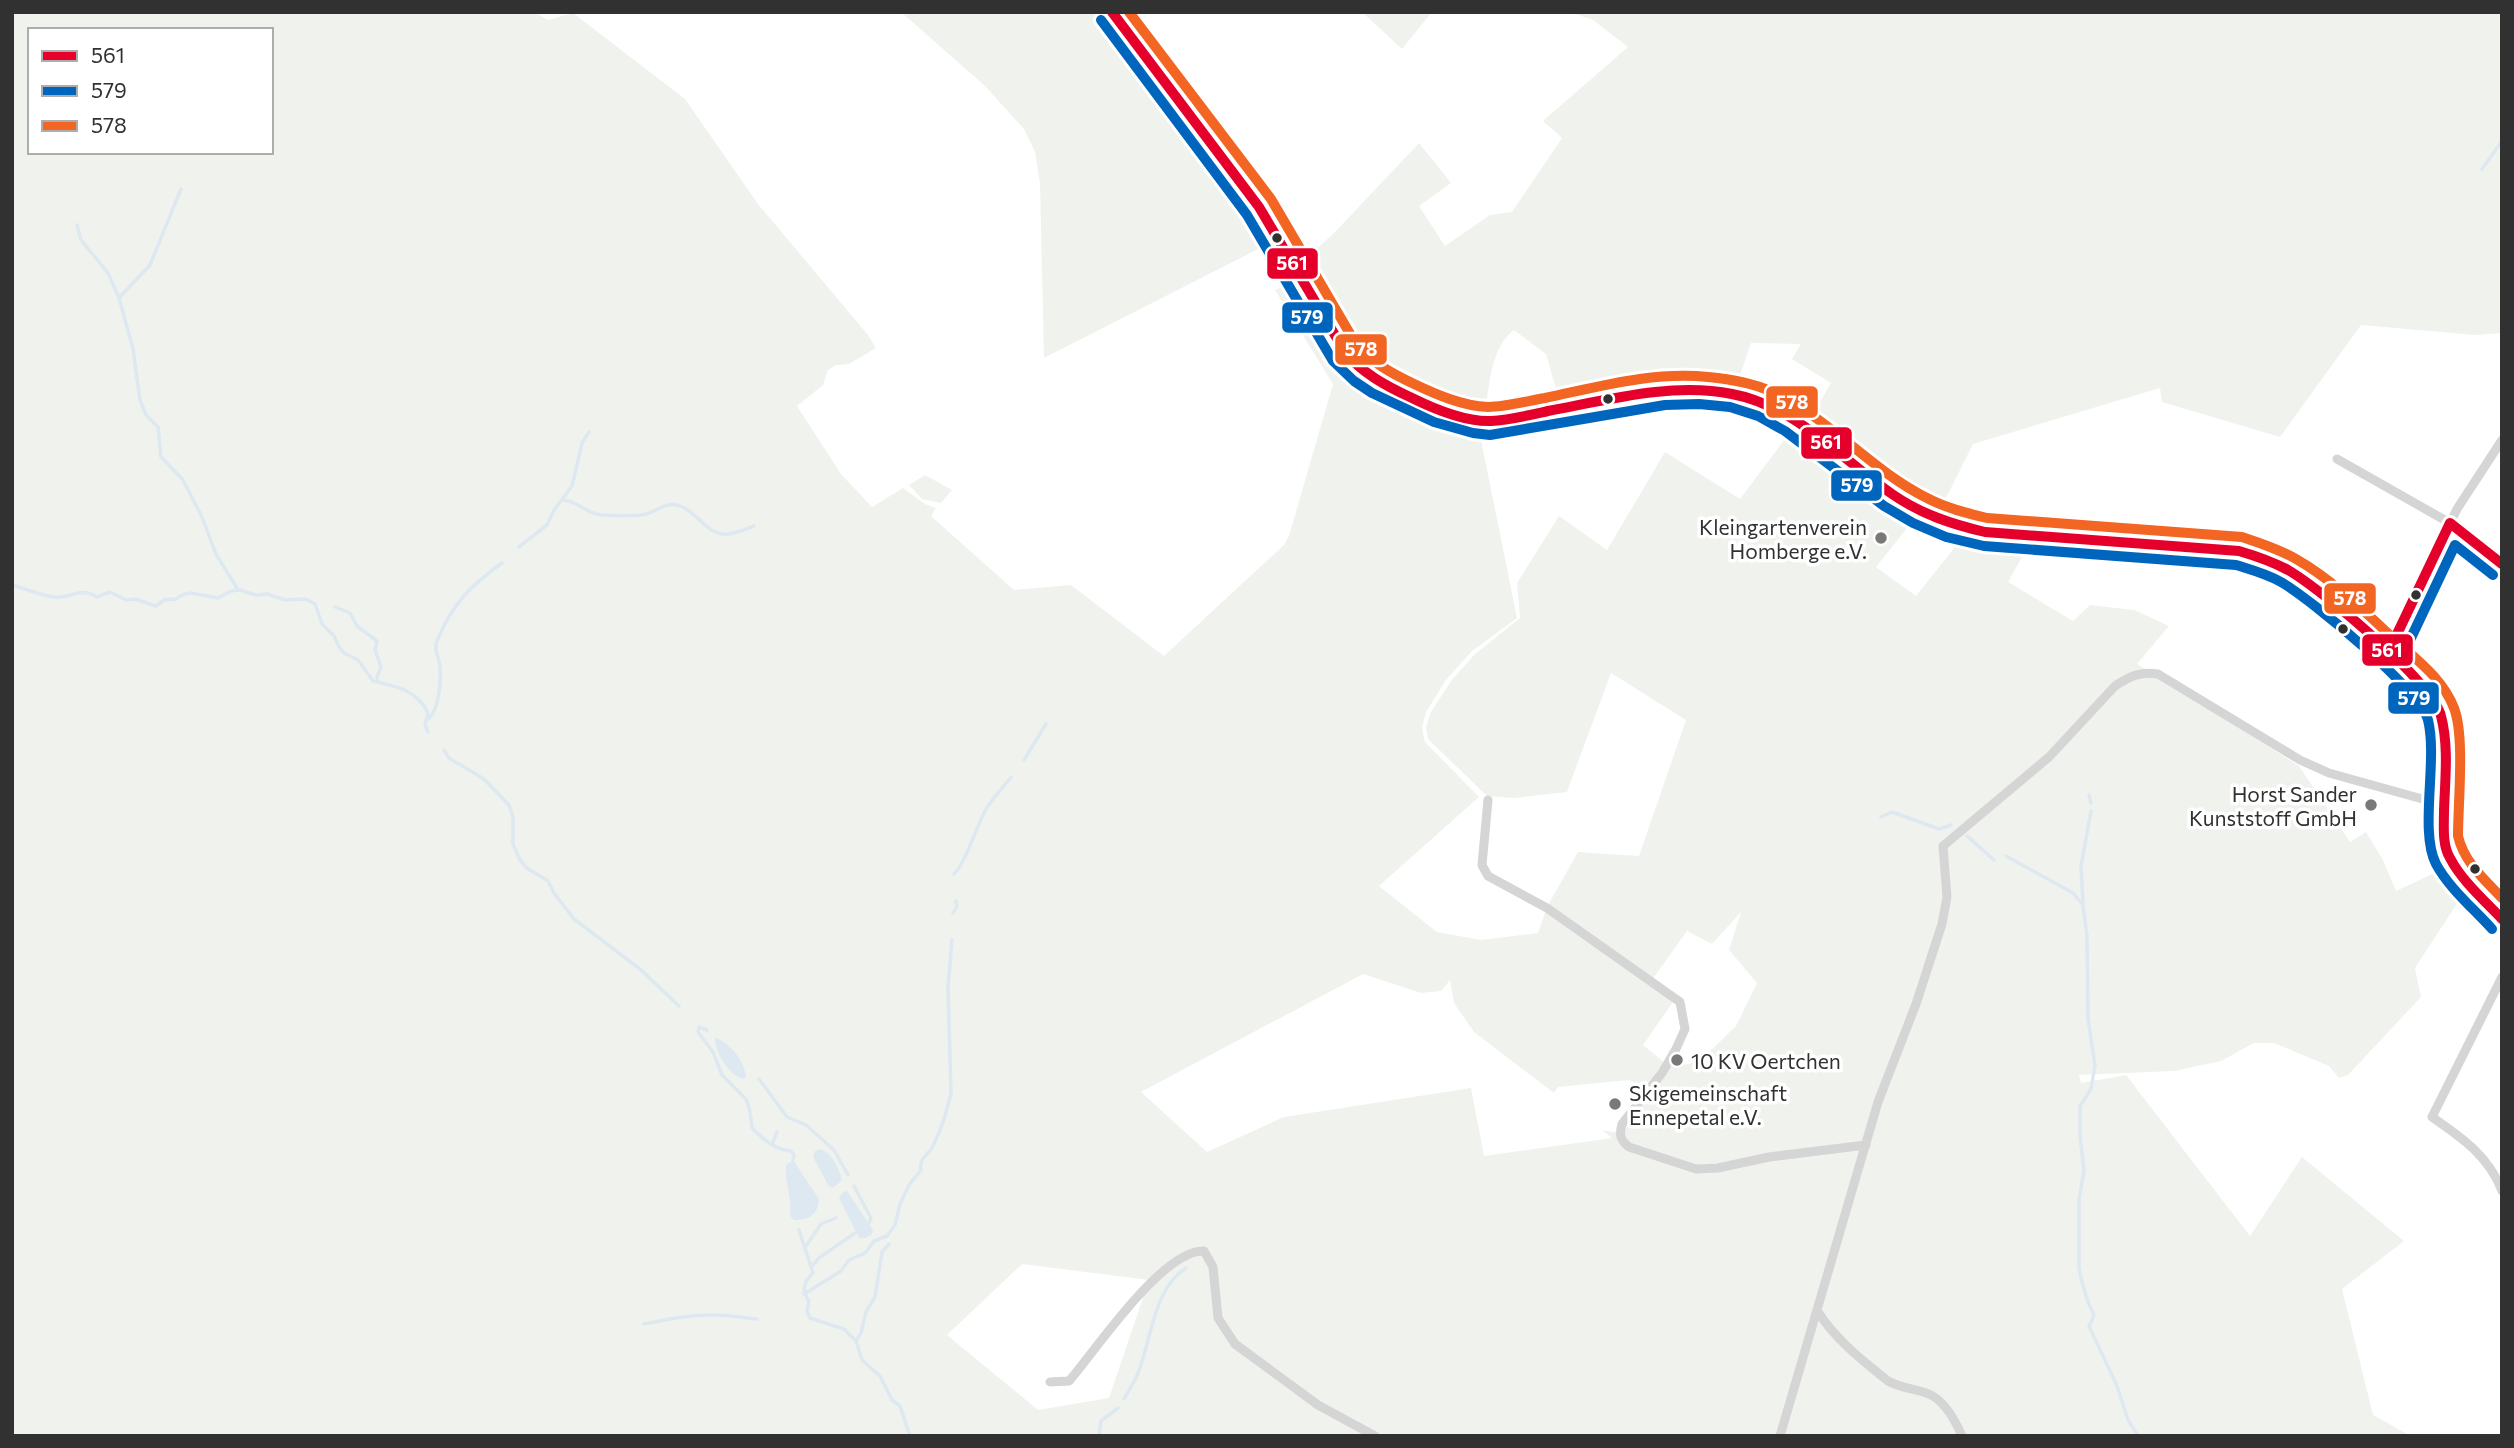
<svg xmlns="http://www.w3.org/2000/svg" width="2514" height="1448" font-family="Commissioner,sans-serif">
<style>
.green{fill:#f0f3ed;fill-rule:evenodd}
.water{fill:#dde8f1}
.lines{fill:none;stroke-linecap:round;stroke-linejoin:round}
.stream{stroke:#dde8f1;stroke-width:3.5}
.street{stroke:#d5d5d5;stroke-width:9}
.bus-1-casing{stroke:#fff;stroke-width:16}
.bus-2-casing{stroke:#fff;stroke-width:16}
.bus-3-casing{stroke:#fff;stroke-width:16}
.bus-1{stroke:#e4002b;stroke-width:10}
.bus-2{stroke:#0065bd;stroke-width:10}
.bus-3{stroke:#f26522;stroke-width:10}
.bus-dot{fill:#313131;stroke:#fff;stroke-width:2.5}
.poi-dot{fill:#797979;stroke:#fff;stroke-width:2.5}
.labels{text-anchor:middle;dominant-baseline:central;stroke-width:7;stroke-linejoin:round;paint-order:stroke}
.poi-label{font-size:21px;fill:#313131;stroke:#fff;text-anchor:end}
.line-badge{stroke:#fff;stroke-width:2.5}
.badge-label{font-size:19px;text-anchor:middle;font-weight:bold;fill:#fff}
</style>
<rect width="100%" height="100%" fill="#fff"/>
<!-- green -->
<path class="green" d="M12 12H534L548 20 573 13 685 99 758 204 868 335 876 348 849 364 836 365 828 370 823 385 797 406 841 474 872 507 903 488 925 504 936 508 931 516 1014 590 1071 585 1164 656 1284 545 1289 536 1333 384 1275 290 1296 280C1311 305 1324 337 1344 359 1370 389 1439 419 1478 425L1517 618 1471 652 1446 680 1426 712 1422 728 1425 742 1479 797 1379 886 1437 932 1481 940 1538 933 1546 910 1675 999 1643 1045 1670 1067 1699 1062 1736 1026 1757 983 1729 950 1741 912 1712 944 1687 931 1652 980 1548 905 1578 852 1639 856 1686 720 1611 673 1567 792 1514 798 1487 796 1428 739 1426 727 1431 712 1451 681 1475 654 1520 618 1517 583 1559 516 1607 550 1665 452 1740 499 1793 428 1916 517 1876 567 1916 596 1966 533 1979 536 2029 537 2030 543 2008 582 2073 621 2090 605 2134 610 2169 626 2137 664 2299 766 2350 842 2366 832 2383 860 2396 891 2443 869 2462 896 2415 968 2421 997 2348 1075 2339 1078 2329 1066 2274 1043H2254L2221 1061 2174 1071 2079 1075 2081 1083 2126 1075 2250 1236 2302 1157 2404 1241 2342 1289 2373 1415 2411 1436H12ZM30 30H271V152H30ZM1363 974 1421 993 1441 991 1450 980 1454 1003 1474 1032 1554 1093 1558 1087 1629 1080 1652 1092 1624 1130 1614 1132 1602 1130 1612 1138 1484 1156 1471 1088 1284 1117 1207 1152 1141 1092ZM1022 1264 1149 1280 1109 1398 1038 1410 947 1335Z
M901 12H1107L1120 33 1235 184 1274 241 1044 358 1040 184 1035 152 1024 129 984 85Z
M1362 12H1432L1402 49Z
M1569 12H2502V333L2475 335 2361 325 2280 437 2162 402 2160 388 1973 444 1938 514 1913 502 1807 425 1831 383 1792 359 1801 344 1751 343 1735 390 1702 386 1617 393 1560 403 1546 354 1514 330C1491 346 1489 388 1485 413 1476 413 1466 413 1458 411 1425 402 1376 379 1353 354 1331 331 1315 293 1299 265L1335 232 1419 143 1451 183 1419 206 1445 246 1490 215 1512 212 1562 138 1543 121 1628 47 1593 20Z
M925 475 952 490 941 503 922 499 909 485Z"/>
<!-- water -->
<path class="water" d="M715 1037C731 1044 744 1060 746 1077L744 1079C730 1077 714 1052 715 1037Z
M820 1149C832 1153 839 1168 842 1180L833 1188 828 1185 813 1157 815 1151Z
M793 1160 819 1199C818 1215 809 1220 794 1220L790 1216C793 1199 784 1182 786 1165Z
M847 1191 873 1230 872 1234 866 1238H859L839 1198 843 1192Z"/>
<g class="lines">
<!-- stream -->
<path class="stream" d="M2482 169 2502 141
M77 225 81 240 108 273 119 298 133 349 140 400 146 415 158 427 161 457 183 480 202 517 216 554 238 590
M119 298 150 265 181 189
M562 500C577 500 586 514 602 515 615 516 629 516 641 515 654 514 664 502 677 505 697 510 707 537 728 534 737 533 746 529 754 526
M519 547 547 525 554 510 572 486 582 443 589 432
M12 585C26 589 41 596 55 597 73 599 78 586 97 597L110 592 126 600 135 599 156 606 164 600 176 599 184 594 191 593 218 598 231 591 240 590 256 595 267 594 285 600 306 599 315 604 322 624 334 636 339 647 344 653 358 660 373 681C396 686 417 690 428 713L425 725 428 732
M335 607 350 613 357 626 377 641 375 650 381 667 377 677 378 682
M428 719C439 711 441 681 440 668 440 659 433 650 437 641 452 604 470 586 502 563
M444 750 449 758 484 779 509 805 513 817V844L520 860 527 868 548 881 554 893 574 919 640 969 679 1006
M1024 760 1046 724
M2089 795 2091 803
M1881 817 1892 812 1939 829 1951 825
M1967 836 1994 860
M2006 856 2073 893 2083 905 2087 936 2088 1019 2095 1065 2091 1089 2080 1106V1136L2084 1171 2079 1199V1266C2080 1277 2084 1289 2087 1299 2091 1313 2098 1311 2089 1326L2117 1386 2128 1420 2138 1436
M954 874C966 862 975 830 984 813 990 800 1002 789 1011 777
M2083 903 2081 866 2091 811
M953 913 957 906 956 901
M699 1027 698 1032 713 1052 722 1075 746 1099 750 1111 752 1128C763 1139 775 1150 791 1151L794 1155 793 1160
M699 1027 707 1030
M759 1079 787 1117 806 1125 834 1150 848 1175
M772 1145 777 1132
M854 1186 871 1218 869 1223
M799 1230 813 1273C804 1282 801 1290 809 1301L807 1311 810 1318 844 1329 856 1341 862 1360 880 1376 892 1400 900 1406 910 1436
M806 1246 821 1224 836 1218
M812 1266 819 1258 855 1233
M804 1294 841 1271 849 1260 865 1253 874 1241 887 1236 895 1225 900 1204 909 1185 921 1170C919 1157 928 1156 933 1146 941 1130 947 1111 951 1093L948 987 952 940
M644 1324C669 1319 692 1314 717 1315 730 1315 743 1318 757 1319
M856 1341 861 1333 866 1312 875 1297 882 1252 889 1244
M1124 1399C1129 1390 1136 1380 1139 1370 1152 1337 1154 1288 1186 1268
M1099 1436 1101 1421 1118 1408"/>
<!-- street -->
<path class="street" d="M1112 12C1158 79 1214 139 1259 207 1276 232 1291 258 1305 284 1320 310 1332 339 1352 361 1376 386 1456 422 1491 421 1571 412 1686 369 1763 403 1846 440 1885 517 1985 532L2239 551C2308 566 2358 627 2411 673L2427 689 2441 713 2445 740 2444 837 2448 856 2460 874 2502 919
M2337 459 2450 523 2502 564
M2388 653 2457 509 2502 440
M1488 800 1482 865 1488 876 1547 908 1680 1002 1685 1029 1676 1049 1662 1073 1622 1124C1619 1135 1620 1140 1629 1147L1696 1169 1718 1168 1769 1157 1866 1145
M2502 977 2432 1117C2461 1137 2489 1156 2502 1191
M1818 1312C1836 1340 1862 1360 1888 1381 1900 1388 1913 1388 1926 1393 1943 1398 1955 1420 1962 1436
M1050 1382 1069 1381C1096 1350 1162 1250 1204 1251L1213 1267 1218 1318 1235 1344 1318 1405 1375 1436
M1780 1436 1878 1102 1916 1004 1942 924 1947 897 1943 846 2049 757 2115 686C2130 676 2141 671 2158 674L2300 760 2329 773 2444 805"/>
<!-- bus-1 casing -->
<g class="bus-1-casing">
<path id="bus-1" d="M1112 12 1259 207 1345 352C1362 373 1386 386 1410 397 1434 409 1464 422 1491 421 1510 420 1530 415 1548 411 1607 400 1672 382 1732 394 1796 406 1841 459 1892 494 1921 514 1951 524 1985 532L2239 551C2256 556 2273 562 2288 570 2321 589 2433 682 2441 716 2449 746 2445 780 2444 811 2444 826 2442 845 2450 858 2462 881 2484 900 2502 919
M2388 653 2450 523 2502 564"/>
</g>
<!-- bus-2 casing -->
<g class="bus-2-casing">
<path id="bus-2" d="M1101 20 1247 215 1333 361 1354 381 1372 393 1434 422 1473 433 1490 435 1665 405 1699 404 1730 407 1758 416 1785 431 1884 506 1913 523 1946 537 1984 546 2236 565C2252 570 2267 574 2281 582 2311 599 2420 690 2428 720 2438 760 2419 831 2436 864 2449 888 2473 908 2492 929
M2401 659 2455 545 2493 575"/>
</g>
<!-- bus-3 casing -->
<g class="bus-3-casing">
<path id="bus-3" d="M1129 12 1271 199 1356 344C1371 362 1391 373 1412 383 1435 394 1462 406 1488 407 1506 407 1527 401 1545 398 1598 387 1654 371 1708 377 1729 379 1750 382 1770 391 1829 417 1870 470 1927 498 1946 508 1966 513 1987 518L2242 537C2260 543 2279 549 2296 559 2333 580 2364 611 2395 640 2417 660 2443 679 2454 708 2465 736 2458 803 2458 836 2464 862 2484 879 2502 898"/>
</g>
<!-- bus-1 -->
<use href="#bus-1" class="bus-1"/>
<!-- bus-2 -->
<use href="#bus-2" class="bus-2"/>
<!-- bus-3 -->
<use href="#bus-3" class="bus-3"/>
</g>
<!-- markers -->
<g class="bus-dot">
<circle cx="1277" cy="238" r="6"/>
<circle cx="1608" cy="399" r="6"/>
<circle cx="2416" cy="595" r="6"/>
<circle cx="2343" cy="629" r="6"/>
<circle cx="2475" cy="869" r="6"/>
</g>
<g class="poi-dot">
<circle cx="1881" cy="538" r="7"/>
<circle cx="2371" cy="805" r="7"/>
<circle cx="1677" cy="1060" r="7"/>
<circle cx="1615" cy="1104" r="7"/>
</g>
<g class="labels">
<!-- poi labels -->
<g class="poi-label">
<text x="1867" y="526">Kleingartenverein<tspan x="1867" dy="24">Homberge e.V.</tspan></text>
<text x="2357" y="793">Horst Sander<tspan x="2357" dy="24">Kunststoff GmbH</tspan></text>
<text x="1691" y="1060" text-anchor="start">10 KV Oertchen</text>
<text x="1629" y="1092" text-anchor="start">Skigemeinschaft<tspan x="1629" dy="24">Ennepetal e.V.</tspan></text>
</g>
</g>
<g class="line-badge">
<rect x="1266" y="247" width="53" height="33" rx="7" fill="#e4002b"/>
<rect x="1281" y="301" width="53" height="33" rx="7" fill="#0065bd"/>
<rect x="1334" y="333" width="54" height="33" rx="7" fill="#f26522"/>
<rect x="1765" y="385" width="54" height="34" rx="7" fill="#f26522"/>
<rect x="1800" y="426" width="53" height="34" rx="7" fill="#e4002b"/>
<rect x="1830" y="469" width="53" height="33" rx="7" fill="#0065bd"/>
<rect x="2323" y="582" width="54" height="33" rx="7" fill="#f26522"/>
<rect x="2361" y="633" width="53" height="34" rx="7" fill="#e4002b"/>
<rect x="2387" y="681" width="53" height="34" rx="7" fill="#0065bd"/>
</g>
<g class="badge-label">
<text x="1292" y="270">561</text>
<text x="1307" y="324">579</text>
<text x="1361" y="356">578</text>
<text x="1792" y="409">578</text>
<text x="1826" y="449">561</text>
<text x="1857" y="492">579</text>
<text x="2350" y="605">578</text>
<text x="2387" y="657">561</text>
<text x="2414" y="705">579</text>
</g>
<!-- border -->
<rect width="2514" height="1448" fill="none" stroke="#313131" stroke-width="28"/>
<!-- legend -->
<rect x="28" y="28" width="245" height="126" fill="#ffffff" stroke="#adadad" stroke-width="2"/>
<rect x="42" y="51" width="35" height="10" fill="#e4002b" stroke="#adadad" stroke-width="2"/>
<text x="91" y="63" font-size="21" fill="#313131">561</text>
<rect x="42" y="86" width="35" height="10" fill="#0065bd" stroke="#adadad" stroke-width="2"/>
<text x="91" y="98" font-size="21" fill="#313131">579</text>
<rect x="42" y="121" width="35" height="10" fill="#f26522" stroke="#adadad" stroke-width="2"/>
<text x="91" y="133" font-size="21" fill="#313131">578</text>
</svg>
